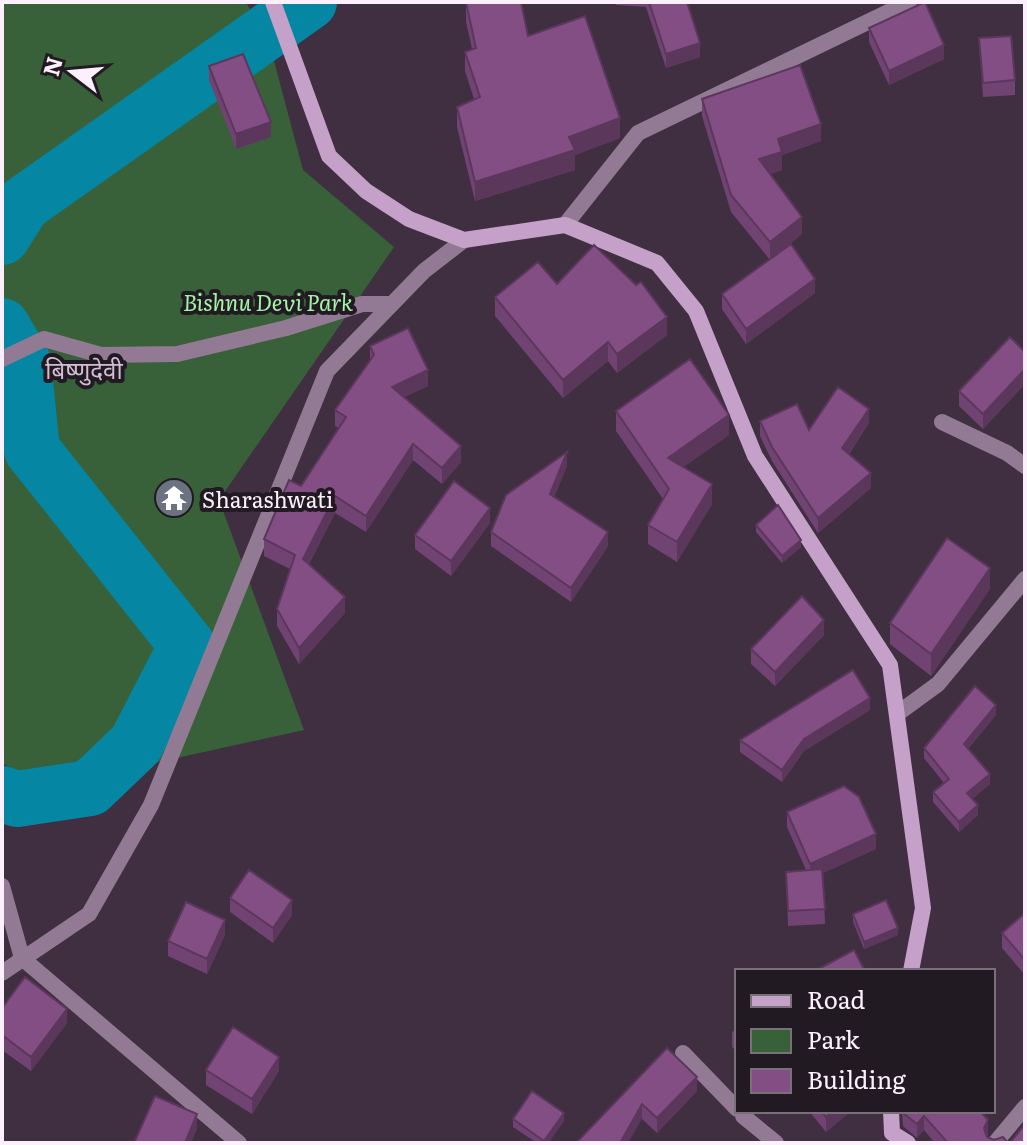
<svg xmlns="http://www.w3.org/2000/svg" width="1027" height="1145" font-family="Literata,'Noto Sans Devanagari',serif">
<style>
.green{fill:#38613a}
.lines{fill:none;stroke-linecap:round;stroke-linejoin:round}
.river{stroke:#0586a3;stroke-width:56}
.street{stroke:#927a94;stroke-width:16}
.secondary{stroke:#c5a0c9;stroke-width:16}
.wall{fill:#714372}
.shaded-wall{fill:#5c375c}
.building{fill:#834e84;stroke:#5c375c;stroke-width:2}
.labels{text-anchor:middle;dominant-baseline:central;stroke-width:8;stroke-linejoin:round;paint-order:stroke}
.park-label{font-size:22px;font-style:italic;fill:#a2f5a5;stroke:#221a22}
.poi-label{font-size:22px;fill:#fbf0fb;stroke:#221a22;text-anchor:start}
.neighbourhood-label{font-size:24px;fill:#d2bed2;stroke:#221a22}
</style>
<rect width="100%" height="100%" fill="#3f2f40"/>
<!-- green -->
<path class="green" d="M2 2H246L270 46 303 170 394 247 219 500 304 730 45 787 2 763Z"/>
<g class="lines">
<!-- river -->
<path class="river" d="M2 237 23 204 309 2
M2 326 23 362 32 450 187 645 136 744 90 788 17 799 2 794"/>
<!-- street -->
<path class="street" d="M565 225 638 133 909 2
M2 359 44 339 101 355 177 354 286 328 362 304H392
M942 422 1007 453 1025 466
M897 714 938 684 1025 579
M2 886 22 958 239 1143
M2 973 89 914 151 805 327 371 424 271 464 240
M683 1053 737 1109
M743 1116 776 1143
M995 1143 1025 1107"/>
<!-- secondary -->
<path class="secondary" d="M273 2 329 156 366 191 409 219 464 240 565 225 657 263 696 311 755 456 890 665 923 908 911 971
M891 1111 892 1133 908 1143"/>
</g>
<!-- wall -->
<path class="wall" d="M466 2 528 36 620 138 575 155V170L475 201 457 127V107L474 99 465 71V52L472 49 466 22Z
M616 2H687L700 57 666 68 646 7 616 5Z
M869 28 944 59 889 85 869 42Z
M979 38 1015 80V95L983 97Z
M209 66 271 137 236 149 209 80Z
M702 99 821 141 782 155V170L770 174 802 234 777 254 815 293 746 344 722 309V294L770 260 731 212 702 116Z
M557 284 636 285 667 335 617 373 608 361 563 398 495 316V297Z
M370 346 428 386 404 397 461 462 442 484 413 460 366 532 335 513 309 564 345 613 299 664 277 626V609L290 569 264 556V539L301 486 339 428 335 426V410L370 360Z
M1025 352V384L983 429 959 406V391Z
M616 411 729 435 683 467 712 504 677 562 648 544V525L663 499 616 431Z
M760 421 809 430 869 423 849 454 871 488 818 533 772 461 760 436Z
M567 466 554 497 608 546 571 602 491 546V532Z
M490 523 451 576 415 549V535Z
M756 525 801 547 782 563 756 532Z
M990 589 931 676 890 644V623Z
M824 635 775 686 751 664V649Z
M870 710 804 751 782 782 740 752V740Z
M996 715 968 749 990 784 972 799 978 815 959 832 933 802V792L944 783 924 758V748Z
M787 812 876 849 823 873 825 924 788 926 786 872 806 870 787 827Z
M230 898 292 915 273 943 230 912Z
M1025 913V975L1002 948V933Z
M853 914 898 935 864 949 853 922Z
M225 935 207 974 168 956V941Z
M2 1008 67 1023 31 1071 2 1050Z
M737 1029V1052L732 1047V1032Z
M667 1048 697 1091 657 1133 642 1119 576 1143Z
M206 1070 279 1071 252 1114 206 1085Z
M809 1111H851L826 1132Z
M902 1111H980L988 1134 987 1137 994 1140 1008 1143H935L924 1130 917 1138 903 1126Z
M513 1119 564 1121 548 1143H537L513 1127Z"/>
<!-- shaded-wall -->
<path class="shaded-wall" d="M700 43V57L666 68V54Z
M944 45V59L889 85V71Z
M620 118V138L575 155V170L475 201V182L569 137Z
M271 122V137L236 149V134Z
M821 124V141L782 155V170L759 177V159L778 139Z
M802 217V234L770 260V242Z
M815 279V293L746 344V329Z
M667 317V335L617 373V354Z
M608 342V361L563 398V380Z
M1025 369V384L983 429V414Z
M428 370V386L392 403V387Z
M869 409V423L842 463V448Z
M729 415V435L668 478V458Z
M413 444V460L366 532V516Z
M461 446V462L442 484V468Z
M567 452V466L550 508V494Z
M871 473V488L818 533V518Z
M712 484V504L677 562V542Z
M335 496V513L303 575V559Z
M490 508V523L451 576V561Z
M608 532V546L571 602V588Z
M801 540V547L782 563V556Z
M990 568V589L931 676V654Z
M345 597V613L299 664V648Z
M824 620V635L775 686V672Z
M870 698V710L804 751 782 782V770L804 739Z
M996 705V715L964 754V744Z
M990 774V784L967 803V793Z
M978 805V815L959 832V822Z
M876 834V849L810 879V864Z
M292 900V915L273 943V928Z
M225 920V935L207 974V959Z
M898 928V935L864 949V942Z
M67 1009V1023L31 1071V1057Z
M279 1057V1071L252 1114V1099Z
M697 1077V1091L657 1133V1118Z
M642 1104V1119L628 1143H620Z
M833 1111H851L826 1132V1117Z
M564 1113V1121L548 1143H544V1141Z
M197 1114V1129L191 1143H185Z
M924 1116V1130L917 1138V1124Z
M988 1120V1134L984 1142V1128Z"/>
<!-- building -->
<path class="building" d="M466 2H521L528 36 585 16 620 118 569 137 575 150 475 182 457 107 480 97 465 52 476 48Z
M649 2H687L700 43 666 54Z
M925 2 944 45 889 71 869 28Z
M1011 36 1015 80 983 83 979 38Z
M243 54 271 122 236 134 209 66Z
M800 65 821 124 778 139 782 152 759 159 802 217 770 242 731 195 702 99Z
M791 244 815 279 746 329 722 294Z
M594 245 636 285 641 282 667 317 617 354 608 342 563 380 495 297 538 262 557 284Z
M408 328 428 370 392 387 461 446 442 468 413 444 366 516 335 496 303 559 345 597 299 648 277 609 295 555 264 539 289 480 301 486 346 417 335 410 374 355 370 346Z
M1010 337 1025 352V369L983 414 959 391Z
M690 359 729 415 668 458 712 484 677 542 648 525 669 489 616 411Z
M838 387 869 409 842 448 871 473 818 518 772 447 760 421 797 404 809 430Z
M567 452 550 494 608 532 571 588 491 532 506 495Z
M454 481 490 508 451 561 415 535Z
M778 505 801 540 782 556 756 525Z
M947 538 990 568 931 654 890 623Z
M802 596 824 620 775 672 751 649Z
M853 670 870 698 804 739 782 770 740 740Z
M975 686 996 705 964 744 990 774 967 793 978 805 959 822 933 792 949 779 924 748Z
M844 786 859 797 876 834 810 864 787 812Z
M822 869 825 909 788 911 786 872Z
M249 870 292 900 273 928 230 898Z
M886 900 898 928 864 942 853 914Z
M186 902 225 920 207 959 168 941Z
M1025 913V960L1002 933Z
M854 950 865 971H815Z
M25 977 67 1009 31 1057 2 1035V1008Z
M233 1027 279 1057 252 1099 206 1070Z
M667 1048 697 1077 657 1118 642 1104 620 1143H576Z
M532 1091 564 1113 544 1141 513 1119Z
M155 1096 197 1114 185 1143H134Z
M821 1111H833L826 1117Z
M903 1111H980L988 1120 984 1128 987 1137 994 1140 1003 1137 1008 1143H948L924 1116 917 1124 903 1113Z
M1025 1124V1143H1010Z"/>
<!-- icons -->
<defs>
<g id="temple-disc" transform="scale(2)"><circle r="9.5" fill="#6b7280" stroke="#221a22"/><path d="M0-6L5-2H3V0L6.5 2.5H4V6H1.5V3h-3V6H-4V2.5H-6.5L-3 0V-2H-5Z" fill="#fff"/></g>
</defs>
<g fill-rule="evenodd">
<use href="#temple-disc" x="174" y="498"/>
</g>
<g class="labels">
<!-- park labels -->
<g class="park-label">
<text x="268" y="301">Bishnu Devi Park</text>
</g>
<!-- poi labels -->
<g class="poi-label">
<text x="202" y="498">Sharashwati</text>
</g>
<!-- neighbourhood labels -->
<g class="neighbourhood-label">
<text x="84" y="368">बिष्णुदेवी</text>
</g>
</g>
<!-- border -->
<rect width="1027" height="1145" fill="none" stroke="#fbf0fb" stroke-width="8"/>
<!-- legend -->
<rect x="735" y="969" width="260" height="144" fill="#221a22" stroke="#797079" stroke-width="2"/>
<rect x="751" y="995" width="40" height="12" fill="#c5a0c9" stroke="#797079" stroke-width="2"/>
<text x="807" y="1009" font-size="24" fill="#fbf0fb">Road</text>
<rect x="751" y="1029" width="40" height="24" fill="#38613a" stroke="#797079" stroke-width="2"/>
<text x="807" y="1049" font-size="24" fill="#fbf0fb">Park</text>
<rect x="751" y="1069" width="40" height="24" fill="#834e84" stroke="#797079" stroke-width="2"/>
<text x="807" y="1089" font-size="24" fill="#fbf0fb">Building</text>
<!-- north arrow -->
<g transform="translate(72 72) rotate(286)" stroke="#221a22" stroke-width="6" paint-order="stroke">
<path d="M0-6L14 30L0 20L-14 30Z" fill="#fbf0fb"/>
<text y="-12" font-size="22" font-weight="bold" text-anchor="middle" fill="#fbf0fb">N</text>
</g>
</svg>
